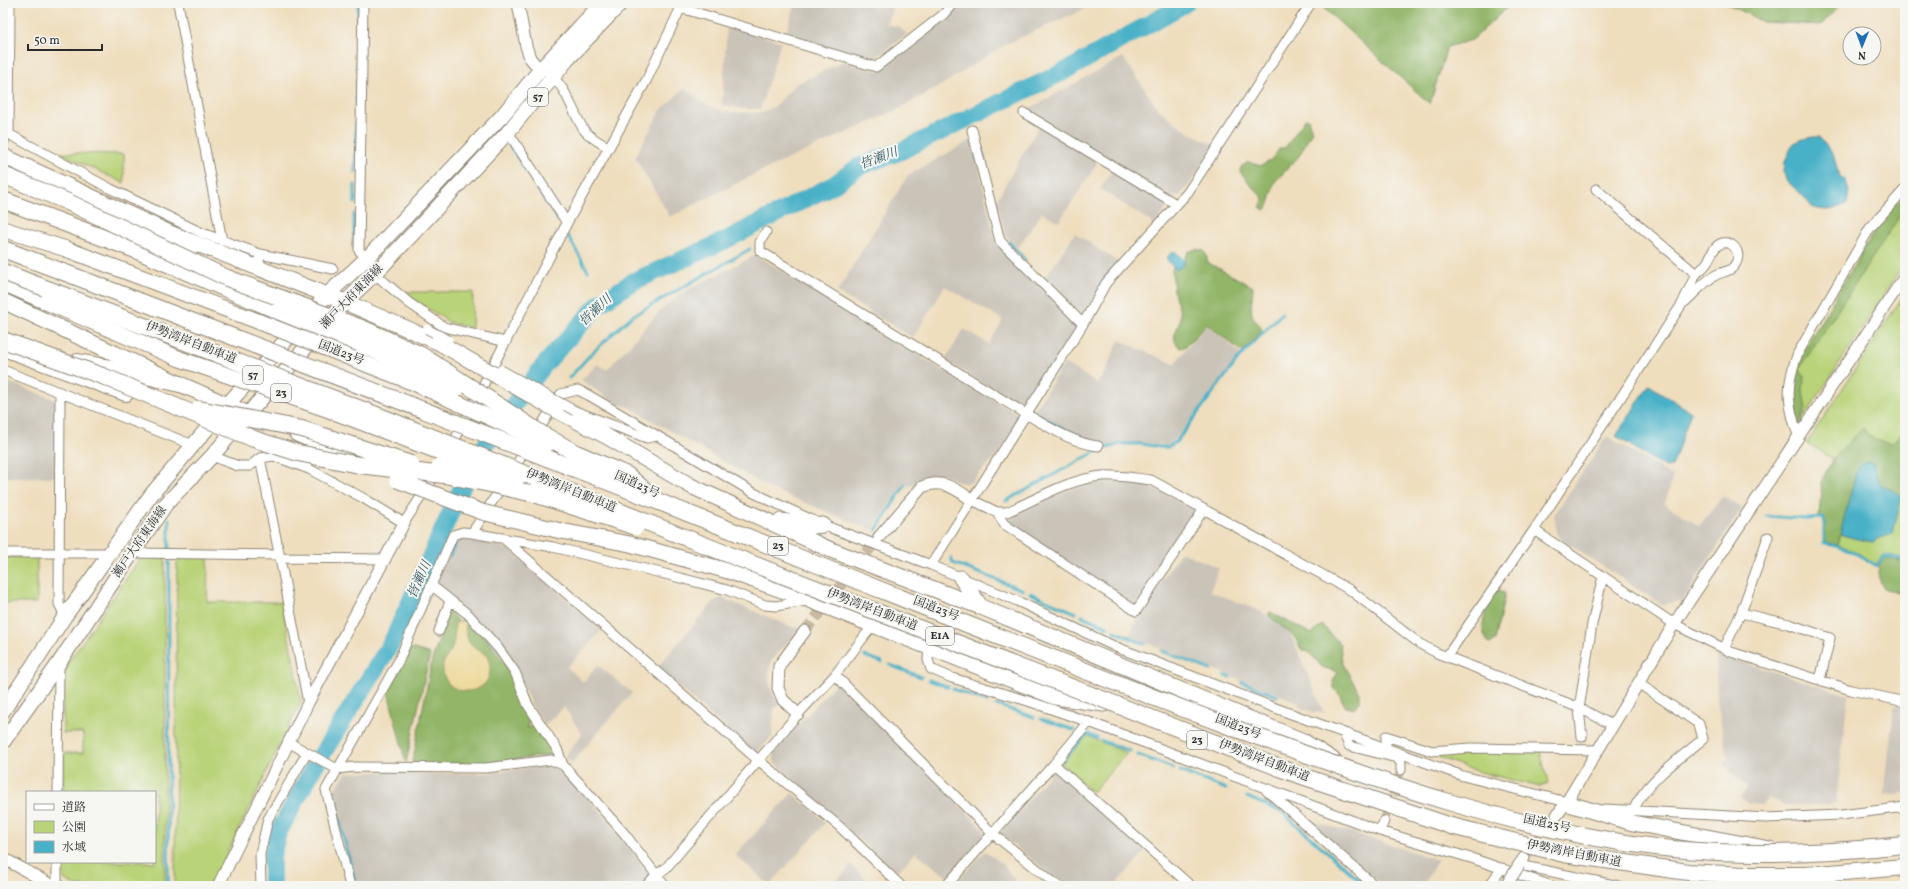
<svg xmlns="http://www.w3.org/2000/svg" width="1908" height="889" font-family="Vollkorn,'Noto Serif JP',serif">
<style>
.industrial{fill:#c9c3b8}
.green{fill:#b9d378;stroke:#727f52}
.forest{fill:#92b568;stroke:#5e704a}
.sand{fill:#eeda9e;stroke:#8c8264}
.water{fill:#48b1c7;stroke:#3a6e79}
.lines{fill:none;stroke-linecap:round;stroke-linejoin:round}
.stream{stroke:#48b1c7;stroke-width:3}
.river{stroke:#48b1c7;stroke-width:18}
.minor-tunnel{stroke:#c8baa1;stroke-width:9;stroke-dasharray:9 4.5;stroke-linecap:butt}
.tertiary-tunnel{stroke:#c8baa1;stroke-width:11;stroke-dasharray:11 5.5;stroke-linecap:butt}
.minor-casing{stroke:#8d8474;stroke-width:11}
.tertiary-casing{stroke:#8d8474;stroke-width:13}
.primary-casing{stroke:#8d8474;stroke-width:16}
.trunk-casing{stroke:#8d8474;stroke-width:17}
.motorway-casing{stroke:#8d8474;stroke-width:18}
.minor{stroke:#fff;stroke-width:9}
.tertiary{stroke:#fff;stroke-width:11}
.primary{stroke:#fff;stroke-width:14}
.trunk{stroke:#fff;stroke-width:15}
.motorway{stroke:#fff;stroke-width:16}
.minor-bridge-casing{stroke:#8d8474;stroke-width:11;stroke-linecap:butt}
.tertiary-bridge-casing{stroke:#8d8474;stroke-width:13;stroke-linecap:butt}
.trunk-bridge-casing{stroke:#8d8474;stroke-width:17;stroke-linecap:butt}
.motorway-bridge-casing{stroke:#8d8474;stroke-width:18;stroke-linecap:butt}
.minor-bridge{stroke:#fff;stroke-width:9}
.tertiary-bridge{stroke:#fff;stroke-width:11}
.trunk-bridge{stroke:#fff;stroke-width:15}
.motorway-bridge{stroke:#fff;stroke-width:16}
.labels{text-anchor:middle;dominant-baseline:central;stroke-width:4;stroke-linejoin:round;paint-order:stroke}
.shield{fill:#f6f6f2;stroke:#686867;stroke-width:1}
.shield-label{font-size:11px;font-weight:bold;fill:#2b2b2b}
.street-label{font-size:12px;fill:#2b2b2b;stroke:#f6f6f2}
.water-label{font-size:13px;font-style:italic;fill:#355a62;stroke:#f6f6f2}
</style>
<rect width="100%" height="100%" fill="#f6f6f2"/>
<filter id="ink" filterUnits="userSpaceOnUse"><feTurbulence type="fractalNoise" baseFrequency=".025" numOctaves="2"/><feDisplacementMap in="SourceGraphic" scale="8" xChannelSelector="R" yChannelSelector="G"/><feConvolveMatrix kernelMatrix="1 2 1 2 8 2 1 2 1" color-interpolation-filters="sRGB"/></filter>
<filter id="wash" filterUnits="userSpaceOnUse"><feTurbulence type="fractalNoise" baseFrequency=".012" numOctaves="4" result="noise"/><feDisplacementMap in="SourceGraphic" scale="16" xChannelSelector="R" yChannelSelector="G"/><feGaussianBlur stdDeviation="0.9" result="paint"/><feColorMatrix in="noise" values="0 0 0 0 0 0 0 0 0 0 0 0 0 0 0 0 0 1.4 0 .05"/><feComposite in="paint" operator="in"/></filter>
<g filter="url(#wash)">
<rect width="100%" height="100%" fill="#efdebe"/>
<!-- industrial -->
<path class="industrial" d="M795 3H895L886 24 899 27 907 34 871 61 786 34Z
M959 3H1098L1008 43 940 86 897 110 759 172 670 217 635 157 661 110 685 88 705 104 725 112 761 113 775 106 796 84 844 61 877 71 948 18 957 9Z
M727 25 781 42 760 109H744L722 105Z
M1123 57 1158 109 1188 132 1214 145 1189 185 1180 195 1171 198 1027 110Z
M1039 126 1098 162 1059 222 1042 212 1018 248 1005 235 996 201Z
M973 139 994 237 997 244 1077 323 1078 328 1028 407 1022 408 945 360 964 329 989 344 1003 320 945 286 913 338 837 292 908 175Z
M1113 170 1164 202 1166 209 1153 226 1150 221 1100 189Z
M1075 233 1119 263 1085 314 1081 315 1045 278Z
M756 255 944 371 950 372 1019 415 1021 418 999 453 970 483H961L945 475H932L919 480 910 486 904 484 872 530 771 489 627 406 616 404 581 380 598 364 607 370 661 310 680 294Z
M1207 325 1241 354 1174 441 1168 445 1141 443H1120L1103 448 1055 424 1035 410 1064 363 1097 383 1105 372 1119 340 1174 364Z
M3 380 56 400 57 477H3Z
M1607 436 1673 476 1665 504 1699 526 1723 496 1742 508 1683 600 1662 605 1558 537 1554 515Z
M1126 481 1148 485 1161 491 1196 510V516L1136 605H1131L1011 525 1008 518 1067 490 1103 482Z
M455 538 496 544 510 550 602 630 567 667 583 682 598 665 632 693 572 763 565 756 582 734 564 707 545 725 530 703 518 673 438 588 436 583Z
M1181 552 1219 568 1210 591 1262 612 1290 633 1324 713 1312 712 1301 707 1298 702 1129 636 1139 615Z
M722 598 792 627 801 628 772 660 769 669V680L772 692 780 706 774 708 772 737 755 754 657 668 715 600Z
M1716 654 1848 695 1836 803 1828 805H1785L1768 798 1762 805 1749 804 1741 797 1747 787 1723 764 1729 757 1723 737 1717 700Z
M835 684 841 685 985 831 984 835 948 878 916 852 896 873 774 762V752Z
M1894 706 1905 708V793L1884 795Z
M549 765 565 774 608 820 648 872V879L639 886H356L333 791 346 773 406 771 419 774 487 773Z
M1054 770 1145 851 1115 886H1064L999 833Z
M792 793 826 822 770 885 735 855Z
M1303 819 1354 833 1438 860 1422 886H1384Z
M985 851 1002 863 1019 886H953Z
M851 865 874 886H833Z"/>
<!-- green -->
<path class="green" d="M60 153 124 154V183Z
M1905 195V262L1798 427 1795 374Z
M405 292H473L472 328 451 323 408 296Z
M1905 293V558L1884 555 1876 564 1851 549 1838 545 1840 534 1853 538 1861 465 1856 473 1807 443Z
M3 557H37V603H3Z
M145 557H165V886H76L64 879 63 862H155V792H63V753H83V733H63V670L139 560Z
M181 557H208L207 602H282L301 702 211 886H175L177 563Z
M1087 736 1127 753 1092 792 1061 764Z
M1540 751 1548 783 1540 787 1476 771 1432 755Z"/>
<!-- forest -->
<path class="forest" d="M1318 3H1512L1472 40 1447 47 1430 104Z
M1726 3H1842L1821 25 1763 22Z
M1306 118 1308 119 1312 131 1299 156 1274 183 1270 201 1267 208 1264 210 1260 207 1263 201 1262 196C1253 190 1248 180 1240 172L1241 167 1248 162 1261 166 1271 160 1280 148H1285Z
M1905 195V208L1799 369 1804 375 1803 391 1806 409 1798 427 1794 412 1792 388 1801 355 1884 215Z
M1196 249 1204 251 1207 256V262L1253 287C1253 298 1249 307 1253 317 1256 323 1261 324 1262 331L1243 351H1241L1207 324 1185 347 1180 348C1168 335 1179 332 1180 317 1181 310 1176 302 1175 296 1173 288 1173 279 1172 271L1173 267 1177 270 1185 263 1184 260 1188 252Z
M1863 428 1874 440 1892 443 1900 436 1905 429V501L1902 496 1880 484 1872 462 1856 473 1838 545 1825 542V518L1819 516 1822 482 1826 472 1834 458Z
M1885 558 1905 562V594L1883 588C1877 573 1875 571 1885 558Z
M1497 589 1505 593 1495 641 1490 644C1475 630 1488 602 1497 589Z
M453 606 483 634 514 676 531 715 527 727 530 728 532 718 554 751 553 755 488 763 412 765 432 660 449 611 459 622 463 621Z
M1270 612 1312 634 1322 625 1340 644 1342 662 1360 694V702L1353 709 1346 707C1342 701 1340 694 1334 688L1333 681 1338 672 1322 667 1309 652 1301 649 1294 636 1270 617 1268 614Z
M411 648 430 654 406 763 388 692Z"/>
<!-- sand -->
<path class="sand" d="M465 620C466 627 465 640 472 646 481 653 489 652 490 668 491 698 444 699 443 669 442 660 448 657 451 650 455 643 454 631 455 623Z"/>
<!-- water -->
<path class="water" d="M1813 137H1819L1833 154 1839 175 1846 181 1849 191 1847 204C1834 210 1825 212 1812 207L1803 196 1786 180 1784 172 1785 161 1793 144 1800 140Z
M1172 252H1176L1184 260V265L1176 270 1166 259Z
M1649 385 1691 412 1672 467H1666L1658 463 1616 436Z
M1866 462H1872L1880 484 1902 496 1893 533C1887 538 1881 535 1873 542L1853 538 1840 534 1856 473 1861 465Z"/>
<g class="lines">
<!-- stream -->
<path class="stream" d="M358 25V3
M357 69 358 39
M356 112 357 81
M980 141 990 185
M510 146 558 220
M355 172 356 123
M355 203V185
M568 236 588 271
M1009 242 1025 260
M354 247V214
M569 378 590 355 632 316 750 249
M1033 412 1077 436
M1006 501 1095 452 1120 444H1141L1160 447H1168L1176 442 1239 358 1282 313
M1767 516 1805 519 1824 518V543L1850 550 1877 566 1885 556 1905 560
M169 519V549
M876 530 905 485
M450 556 457 539
M951 558 953 563 1023 590
M1030 593 1076 613
M1082 616 1108 627
M1114 631 1145 644
M1162 651 1211 670
M865 656 882 662
M402 663 408 650
M890 665 921 677
M1225 676 1230 677
M929 680 948 687
M1242 682 1277 696
M953 689 987 702
M996 705 1034 717
M1041 719 1074 730
M1102 741 1130 751
M1138 755 1173 768
M1062 761 1087 734 1097 738
M1180 771 1226 789
M1247 797 1282 812 1366 886
M334 800 356 886
M168 886 169 562"/>
<!-- river -->
<path class="river" d="M272 886V856L278 833 314 767 392 642 473 463 516 402 545 364 598 305 632 282 724 241 835 184 858 167 901 151 1071 68 1186 3"/>
</g>
</g>
<g filter="url(#ink)">
<g class="lines">
<!-- minor-tunnel -->
<path class="minor-tunnel" d="M1384 821 1401 770"/>
<!-- tertiary-tunnel -->
<path class="tertiary-tunnel" d="M3 144 8 133
M805 631 879 537
M1524 858 1557 815"/>
<!-- minor casing -->
<g class="minor-casing">
<path id="minor" d="M178 3 222 241
M363 3 359 250 366 259
M681 8 876 67 944 14 953 3
M549 75C566 84 573 114 584 130 589 137 601 143 609 148
M1024 113 1176 204
M972 130 1000 241 1083 324
M3 131 111 189 202 233 260 254 259 262 265 270
M508 132 567 223
M766 232 760 242V251L1026 414C1047 426 1075 444 1098 446
M260 254 333 269
M375 274 409 303 444 327 506 342
M1685 302C1695 293 1706 279 1718 274 1723 272 1731 271 1734 266 1746 251 1727 235 1716 247 1712 251 1710 258 1707 263 1704 267 1700 271 1696 274
M3 370 193 445
M60 392 59 604 65 616
M575 411 647 438 656 436
M536 434 561 394 578 390 590 396 754 493 823 525 931 565 1017 601 1116 647 1286 712 1463 776 1571 803
M1799 438C1787 405 1785 386 1798 353L1870 228 1905 189
M450 449 567 223 647 79 683 3
M212 456 238 466H250L260 458 274 456 309 469 363 498 404 523 437 472
M260 458 280 558
M511 473 528 446
M972 500 997 512H1007C1037 499 1069 479 1102 476 1118 475 1134 478 1151 480L1350 590 1420 644 1437 653 1580 708 1612 725
M997 512 1004 524 1136 611 1204 509
M1534 530 1674 624 1731 652 1851 690 1905 702
M472 533 504 483
M503 538 758 760 839 826 901 886
M3 553H111
M132 553 279 555
M931 565 1083 324 1106 283 1188 192 1311 3
M431 585 469 615 498 648 515 672 528 705 557 749 563 765 624 833 665 886
M1741 613 1789 624 1830 638 1820 680
M439 631 450 601
M929 647 928 660 931 669 952 678 1028 701 1089 722 1380 831 1474 859 1552 886
M1724 649 1741 613 1768 537
M1447 656 1534 530 1682 304 1696 274 1596 189
M835 675 992 833 1058 886
M308 703 280 558 386 559
M1344 734 1349 746 1397 758 1401 763V770
M1582 737 1579 709 1592 624 1603 576
M288 742 337 769 354 767 486 768 551 760 563 765
M1386 748V736L1432 751 1470 748 1598 750
M1054 764 1191 886
M1266 790 1375 886
M58 792 59 663
M1605 809 1766 818 1841 815 1905 807
M1633 811C1645 782 1679 759 1703 739L1699 724 1638 683
M1380 831 1384 821
M1519 865 1619 886
M57 886V862
M261 886 260 854 268 819 307 753
M350 886 326 790 398 662 453 535 463 532 472 533 553 547 653 571 727 590 765 605 776 606 806 601
M646 886 656 875 666 868 798 714 835 675 873 625
M946 886 1054 764 1089 722
M1489 886 1502 868"/>
</g>
<!-- tertiary casing -->
<g class="tertiary-casing">
<path id="tertiary" d="M518 3 526 46 530 58 540 70
M8 133 9 3
M879 537 922 487C942 478 956 489 972 500
M798 714 783 700 778 688 779 666 805 631
M1557 815 1566 803 1674 624 1905 276
M3 858 53 886
M1519 865 1524 858
M218 886 308 703 404 523"/>
</g>
<!-- primary casing -->
<g class="primary-casing">
<path id="primary" d="M3 711 65 616 151 495 227 405 327 295 366 259 501 117 540 70 602 3
M3 742 59 663 132 553 166 504 212 456 345 302 375 274 508 132 567 60 621 3"/>
</g>
<!-- trunk casing -->
<g class="trunk-casing">
<path id="trunk" d="M3 156 172 234 345 302 438 342
M3 229 66 249
M3 283 46 302
M3 301 180 384 253 416
M556 410 606 436 691 486 831 550 981 607 1303 741 1333 760
M297 434 361 462
M781 521 814 526 823 525
M561 531 630 544 728 571 810 600 1055 697 1104 704
M961 578 981 607
M1566 803 1633 823 1770 849"/>
</g>
<!-- motorway casing -->
<g class="motorway-casing">
<path id="motorway" d="M3 200 133 249 278 311
M148 239 198 245
M4 348 126 393
M78 362 127 371 180 384"/>
</g>
<!-- minor -->
<use href="#minor" class="minor"/>
<!-- tertiary -->
<use href="#tertiary" class="tertiary"/>
<!-- primary -->
<use href="#primary" class="primary"/>
<!-- trunk -->
<use href="#trunk" class="trunk"/>
<!-- motorway -->
<use href="#motorway" class="motorway"/>
<!-- minor-bridge casing -->
<g class="minor-bridge-casing">
<path id="minor-bridge" d="M427 329 448 340
M501 370 575 411"/>
</g>
<!-- tertiary-bridge casing -->
<g class="tertiary-bridge-casing">
<path id="tertiary-bridge" d="M1506 886 1519 865"/>
</g>
<!-- trunk-bridge casing -->
<g class="trunk-bridge-casing">
<path id="trunk-bridge" d="M66 249 260 322 414 383 548 444
M46 302 180 359 329 410 516 481
M438 342 556 410
M397 480 482 512 561 531"/>
</g>
<!-- motorway-bridge casing -->
<g class="motorway-bridge-casing">
<path id="motorway-bridge" d="M3 175 68 202 227 278 364 329 421 355 542 434 574 452 627 475 648 493
M3 249C270 351 538 453 803 559 944 615 1085 672 1226 725 1371 779 1519 833 1673 849 1749 856 1829 853 1905 845
M3 272 384 418 722 552 1293 773 1451 826 1564 854 1688 872 1744 875H1805L1905 867
M278 311 358 343 457 388
M3 340 105 377 254 439 298 453 359 465 444 475 490 484 534 494 636 527
M199 409 302 429 411 464
M440 466 482 468"/>
</g>
<!-- minor-bridge -->
<use href="#minor-bridge" class="minor-bridge"/>
<!-- tertiary-bridge -->
<use href="#tertiary-bridge" class="tertiary-bridge"/>
<!-- trunk-bridge -->
<use href="#trunk-bridge" class="trunk-bridge"/>
<!-- motorway-bridge -->
<use href="#motorway-bridge" class="motorway-bridge"/>
</g>
</g>
<g class="labels">
<!-- shield labels -->
<g class="shield">
<rect x="528" y="88" width="20" height="18" rx="3"/>
<rect x="243" y="366" width="20" height="18" rx="3"/>
<rect x="271" y="384" width="20" height="18" rx="3"/>
<rect x="768" y="537" width="20" height="18" rx="3"/>
<rect x="926" y="627" width="28" height="18" rx="3"/>
<rect x="1187" y="731" width="20" height="18" rx="3"/>
</g>
<g class="shield-label">
<text x="538" y="97">57</text>
<text x="253" y="375">57</text>
<text x="281" y="393">23</text>
<text x="778" y="546">23</text>
<text x="940" y="636">E1A</text>
<text x="1197" y="740">23</text>
</g>
<!-- street labels -->
<g class="street-label">
<text transform="translate(352 297) rotate(-46)">瀬戸大府東海線</text>
<text transform="translate(191 343) rotate(21)">伊勢湾岸自動車道</text>
<text transform="translate(341 353) rotate(21)">国道23号</text>
<text transform="translate(637 485) rotate(24)">国道23号</text>
<text transform="translate(571 491) rotate(22)">伊勢湾岸自動車道</text>
<text transform="translate(140 542) rotate(-55)">瀬戸大府東海線</text>
<text transform="translate(936 609) rotate(21)">国道23号</text>
<text transform="translate(872 610) rotate(21)">伊勢湾岸自動車道</text>
<text transform="translate(1238 727) rotate(21)">国道23号</text>
<text transform="translate(1264 761) rotate(21)">伊勢湾岸自動車道</text>
<text transform="translate(1547 824) rotate(12)">国道23号</text>
<text transform="translate(1574 854) rotate(11)">伊勢湾岸自動車道</text>
</g>
<!-- water labels -->
<g class="water-label">
<text transform="translate(879 159) rotate(-21)">皆瀬川</text>
<text transform="translate(596 311) rotate(-43)">皆瀬川</text>
<text transform="translate(420 580) rotate(-66)">皆瀬川</text>
</g>
</g>
<!-- margin -->
<rect width="1908" height="889" fill="none" stroke="#f6f6f2" stroke-width="16"/>
<!-- legend -->
<rect x="26" y="791" width="130" height="72" fill="#f6f6f2" stroke="#a5a5a2"/>
<rect x="34" y="804" width="20" height="6" fill="#ffffff" stroke="#a5a5a2"/>
<text x="62" y="811" font-size="12" fill="#2b2b2b">道路</text>
<rect x="34" y="821" width="20" height="12" fill="#b9d378" stroke="#a5a5a2"/>
<text x="62" y="831" font-size="12" fill="#2b2b2b">公園</text>
<rect x="34" y="841" width="20" height="12" fill="#48b1c7" stroke="#a5a5a2"/>
<text x="62" y="851" font-size="12" fill="#2b2b2b">水域</text>
<!-- north arrow -->
<g transform="translate(1862 46) rotate(181)"><circle r="19" fill="#f6f6f2" stroke="#a5a5a2"/>
<path d="M0-3L7 15L0 10L-7 15Z" fill="#1f6fb2"/>
<text y="-6" font-size="11" font-weight="bold" text-anchor="middle" fill="#2b2b2b">N</text>
</g>
<!-- scale -->
<path d="M28 44v6h74v-6" fill="none" stroke="#2b2b2b" stroke-width="2"/>
<text x="34" y="44" font-size="12" fill="#2b2b2b" stroke="#f6f6f2" stroke-width="3" paint-order="stroke">50 m</text>
</svg>
